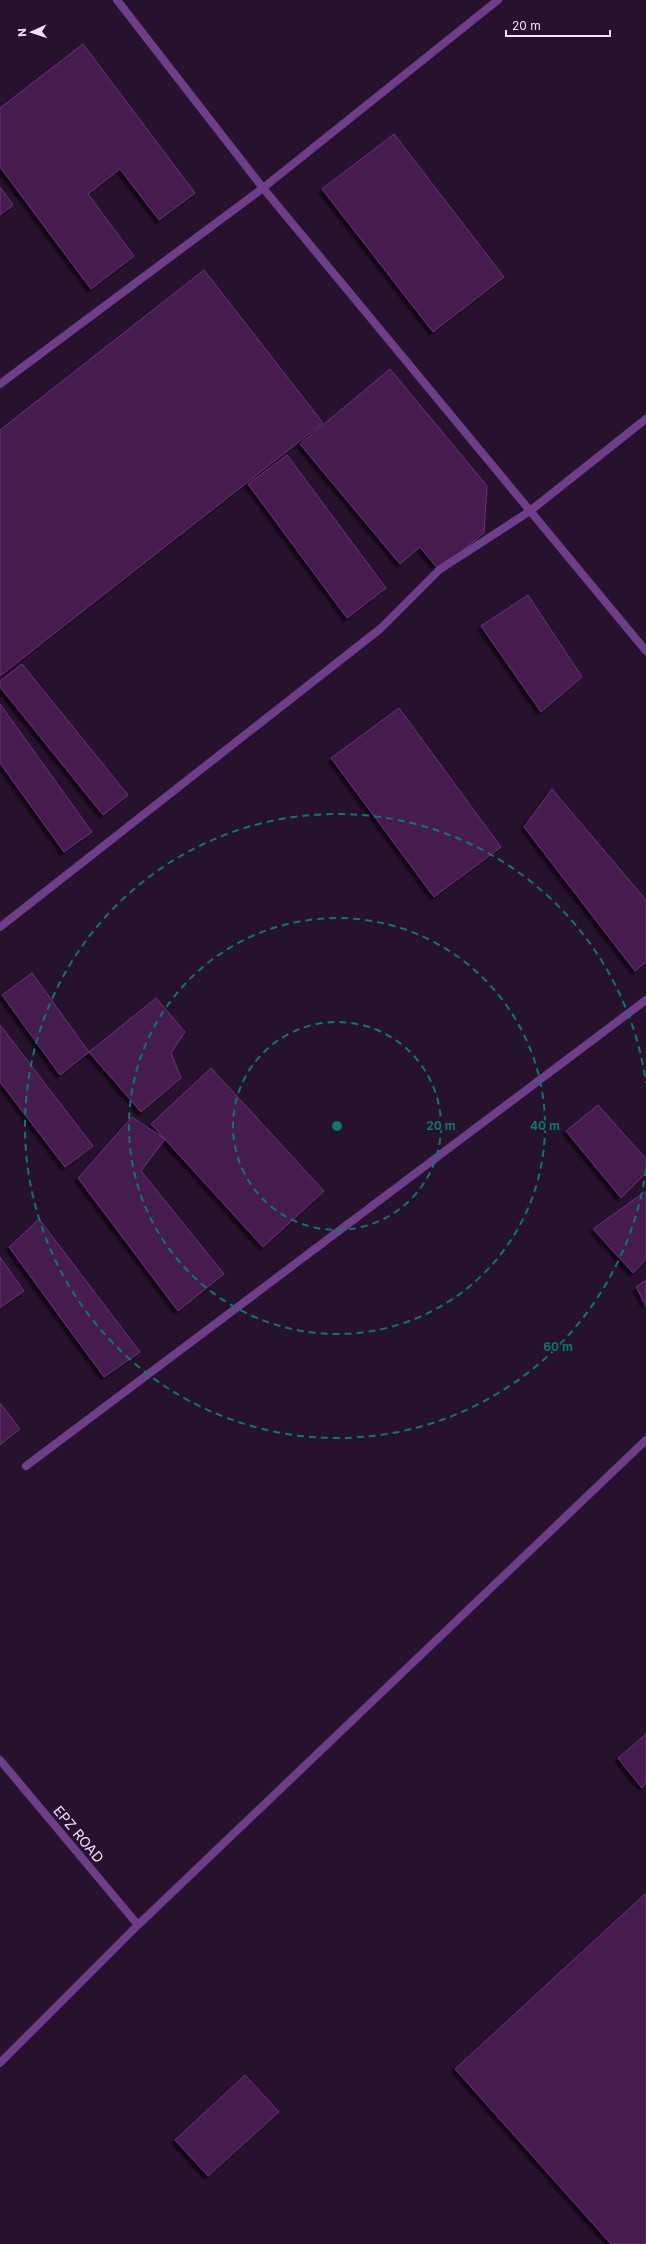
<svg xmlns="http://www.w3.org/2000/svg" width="646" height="2244" font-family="Inter,sans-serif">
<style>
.building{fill:#441e4e;stroke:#6a3179;filter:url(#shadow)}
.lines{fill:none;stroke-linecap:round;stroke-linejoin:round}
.minor{stroke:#6f3e8b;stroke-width:8}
.ring{fill:none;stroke:#0f766e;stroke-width:2;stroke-dasharray:7 5}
.labels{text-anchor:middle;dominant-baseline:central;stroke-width:3;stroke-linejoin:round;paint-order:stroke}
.street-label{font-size:14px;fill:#f5deff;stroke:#27122d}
.centre{fill:#0f766e;stroke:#27122d;stroke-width:2}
.ring-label{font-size:12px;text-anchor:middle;font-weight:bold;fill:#0f766e;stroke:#27122d;stroke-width:3;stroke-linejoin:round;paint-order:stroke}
</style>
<defs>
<filter id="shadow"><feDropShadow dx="-3.5" dy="3.5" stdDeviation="1" flood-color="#0009"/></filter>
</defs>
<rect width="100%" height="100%" fill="#27122d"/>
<!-- building -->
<path class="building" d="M83 44 195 193 159 220 120 169 88 194 134 256 91 289 0 167V108Z
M394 134 504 277 433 332 322 189Z
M0 187 13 205 0 215Z
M204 270 323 423 0 676V430Z
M390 369 487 486 484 533 439 570 420 547 400 564 300 444Z
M287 455 386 588 347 618 248 484Z
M528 595 582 677 541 712 481 626Z
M22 664 128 795 103 815 0 687V681Z
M0 704 92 832 64 852 0 763Z
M399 708 501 847 434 897 331 758Z
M552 789 646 900V962L635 971 524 827Z
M32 973 89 1052 60 1075 2 995Z
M156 998 185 1032 171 1053 181 1078 141 1112 89 1052Z
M0 1025 93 1146 65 1167 0 1082Z
M211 1068 324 1191 263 1247 151 1124Z
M598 1105 646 1159V1173L621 1198 566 1131Z
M132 1117 165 1139 141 1171 224 1274 178 1311 78 1178Z
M646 1191V1259L633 1273 593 1229Z
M39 1219 140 1352 104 1377 9 1247Z
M0 1257 24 1291 0 1308Z
M646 1280V1306L636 1287Z
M0 1403 20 1429 0 1445Z
M646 1734V1783L642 1788 618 1758Z
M646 1893V2244H611L455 2069Z
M245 2075 279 2112 208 2176 175 2140Z"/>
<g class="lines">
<!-- minor -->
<path class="minor" d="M117 0 263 188 646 651
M0 384 263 188 498 0
M0 927 380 629 439 570 530 511 646 419
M26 1466 646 1000
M0 1760 138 1925
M0 2063 138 1925 646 1440"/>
</g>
<!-- distance rings -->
<g class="ring">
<circle cx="337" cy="1126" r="104"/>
<circle cx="337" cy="1126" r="208"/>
<path d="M646 1169A312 312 0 1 1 646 1083"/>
</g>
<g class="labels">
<!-- street labels -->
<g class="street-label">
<text transform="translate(79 1834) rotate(50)">EPZ ROAD</text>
</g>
</g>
<circle cx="337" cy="1126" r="6" class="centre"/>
<g class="ring-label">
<text x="441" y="1130">20 m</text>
<text x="545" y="1130">40 m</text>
<text x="558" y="1351">60 m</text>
</g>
<!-- north arrow -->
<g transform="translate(32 32) rotate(267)" stroke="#27122d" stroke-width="3" paint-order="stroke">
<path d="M0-3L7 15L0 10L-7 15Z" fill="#f5deff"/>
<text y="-6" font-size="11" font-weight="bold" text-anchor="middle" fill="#f5deff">N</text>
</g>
<!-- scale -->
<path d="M506 30v6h104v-6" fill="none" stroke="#f5deff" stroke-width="2"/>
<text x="512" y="30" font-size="12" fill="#f5deff" stroke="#27122d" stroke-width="3" paint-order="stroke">20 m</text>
</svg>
